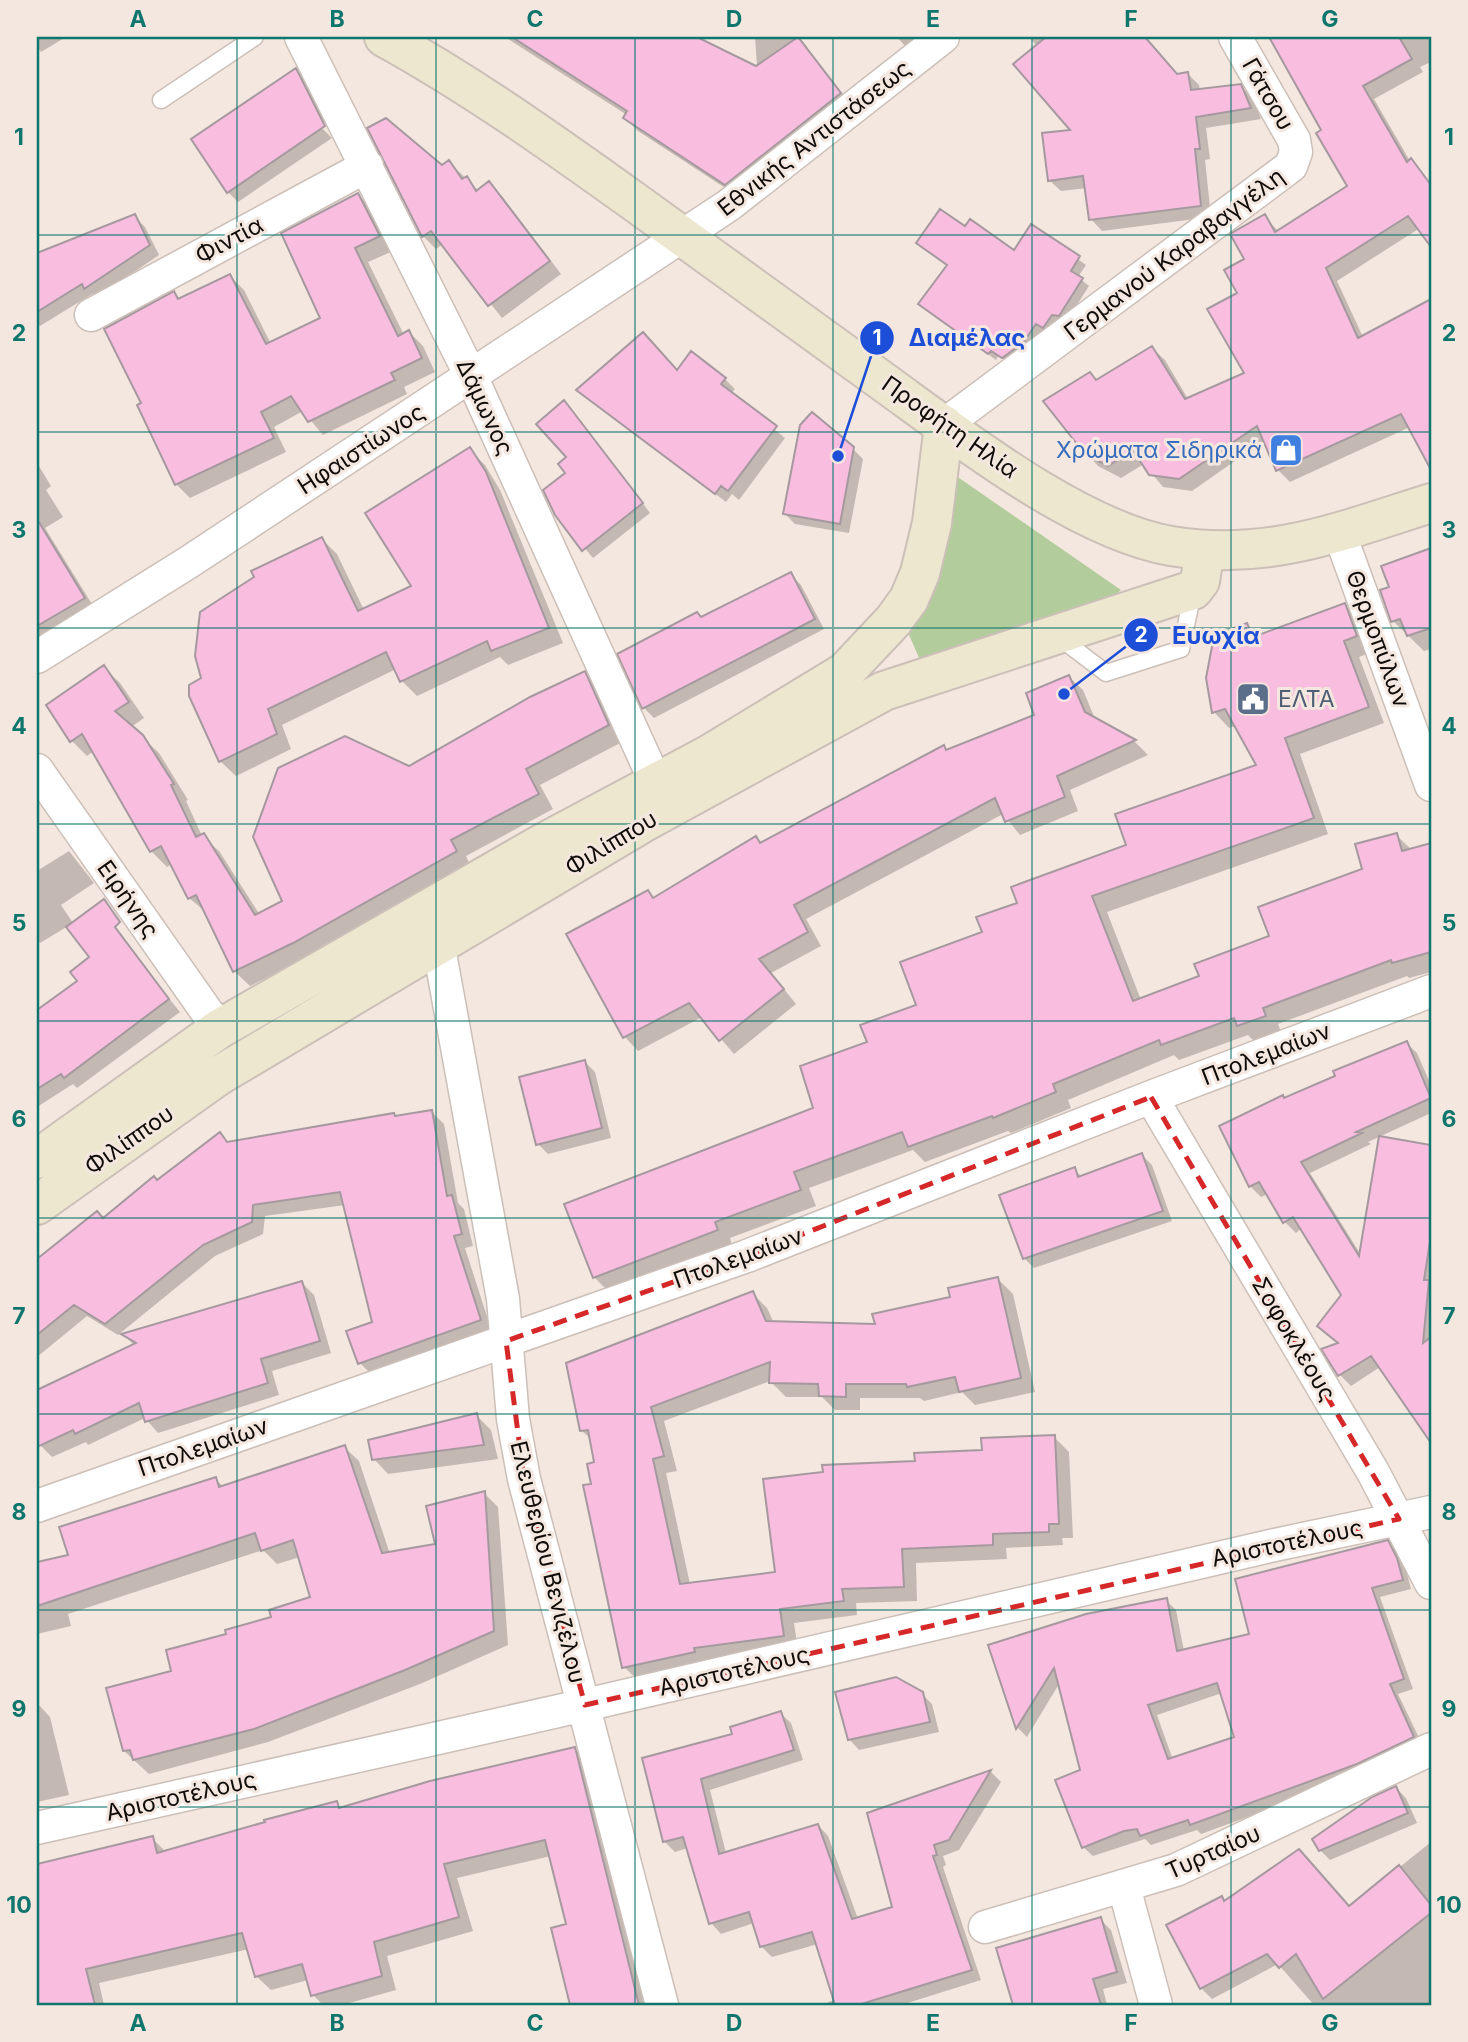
<svg xmlns="http://www.w3.org/2000/svg" width="1468" height="2042" font-family="Inter,sans-serif">
<style>
.green{fill:#b2cd9b}
.shadow{fill:#0003;fill-rule:evenodd}
.building{fill:#f9bddf;stroke:#a5999f;stroke-width:2;fill-rule:evenodd}
.lines{fill:none;stroke-linecap:round;stroke-linejoin:round}
.lane-casing{stroke:#ccbfb8;stroke-width:19}
.street-casing{stroke:#ccbfb8;stroke-width:35}
.secondary-casing{stroke:#ccbfb8;stroke-width:42}
.lane{stroke:#fff;stroke-width:16}
.street{stroke:#fff;stroke-width:32}
.secondary{stroke:#ede7d0;stroke-width:38}
.marked{fill:none;stroke:#d62828;stroke-width:5;stroke-dasharray:14 9;stroke-linejoin:round}
.grid{fill:none;stroke:#0f766e;stroke-width:2;stroke-opacity:0.55}
.labels{text-anchor:middle;dominant-baseline:central;stroke-width:6;stroke-linejoin:round;paint-order:stroke}
.street-label{font-size:23px;fill:#0f0b08;stroke:#f4e7df}
.shop-label{font-size:23px;fill:#366cbe;stroke:#f4e7df;text-anchor:end}
.service-label{font-size:23px;fill:#4e5e75;stroke:#f4e7df;text-anchor:start}
.leader{fill:none;stroke:#1d4ed8;stroke-width:2.5}
.callout-dot{fill:#1d4ed8;stroke:#f4e7df;stroke-width:2.5}
.mark-label{font-size:21px;text-anchor:middle;font-weight:bold;fill:#fff}
.callout-label{font-size:24px;text-anchor:middle;font-weight:bold;fill:#1d4ed8;stroke:#f4e7df;stroke-width:6;stroke-linejoin:round;paint-order:stroke}
.neatline{fill:none;stroke:#0f766e;stroke-width:2.5}
.grid-label{font-size:23px;text-anchor:middle;font-weight:bold;fill:#0f766e}
</style>
<rect width="100%" height="100%" fill="#f4e7df"/>
<!-- green -->
<path class="green" d="M949 471 1121 590 1110 599 920 660 906 628Z"/>
<!-- shadow -->
<path class="shadow" d="M37 37H66L41 52 37 47Z
M505 37H693L724 52 759 95 755 37H803L801 39 853 107 739 197 638 131 625 118 627 115Z
M897 37H939L914 56Z
M1029 37H1145L1178 75 1188 74 1199 85 1200 91 1240 86 1252 97 1261 119 1206 128 1210 159 1205 160 1211 217 1102 231 1091 219 1087 188 1061 191 1049 180 1073 131 1037 46Z
M1270 37H1431V62L1420 67 1423 72 1374 99 1410 161 1431 184V238L1420 228 1337 281 1363 337 1431 304V449L1428 450 1410 427 1290 482 1278 470 1265 440 1192 491 1163 487 1144 464 1121 478 1098 466 1085 452 1097 381 1152 348 1165 360 1188 399 1247 374 1239 293 1246 259 1264 216 1279 232 1349 187 1323 131Z
M296 70 306 80 325 119 322 128 332 138 238 202 228 192Z
M449 162 479 191 489 183 502 196 561 274 502 318 443 244 436 249 423 236 441 167Z
M358 195 372 209 393 251 368 262 404 335 409 332 423 346 435 372 404 387 407 394 323 435 303 411 274 427 286 452 190 498 176 484 144 404 174 293 181 300 230 276 244 290 271 344 322 319Z
M135 217 145 227 159 255 96 298 92 294 40 326 37 323V256Z
M1031 226 1086 265 1078 277 1089 286 1066 322 1050 334 1043 330 1029 350 1011 364 998 356 996 360 920 304 948 266 918 243 966 229 1014 252Z
M678 372 725 379 735 389 731 394 785 438 739 500 732 494 726 502 579 390Z
M573 412 650 513 593 558 556 514 567 473Z
M853 449 863 459 849 533 795 524 785 514Z
M470 450 485 465 500 490 563 643 508 665 500 657 417 696 402 681 396 669 282 725 291 749 236 776 220 761 203 679 322 539 337 554 364 610 414 587Z
M37 463 51 486 46 490 63 517 45 528 95 609 37 645Z
M1431 550V649L1424 651 1393 621 1391 588 1383 567Z
M791 575 801 585 824 629 654 718 644 708 702 619Z
M1345 605 1361 621 1372 652 1359 657 1384 723 1300 754 1328 834 1107 912 1141 1000 1201 978 1271 937 1364 870 1396 835 1412 850 1431 847V972L1409 978 1407 976 1278 1024 1281 1032 1254 1041 1248 1035 1179 1060 1174 1055 1068 1100 1071 1108 1011 1133 1008 1131 925 1162 913 1150 809 1188 816 1206 730 1238 732 1246 610 1293 594 1277 816 1109 869 1043 918 1006 984 933 1019 904 1128 846 1258 766 1236 726 1229 728 1214 712 1246 625 1258 637Z
M104 668 120 683 144 718 131 727 159 753 188 800 186 801 202 836 219 851 260 915 284 902 409 768 584 673 600 689 624 741 540 785 553 809 466 856 471 867 309 958 250 986 234 971 207 913 189 898 172 864 167 867 151 851 94 751 87 756 72 741Z
M1069 677 1083 690 1095 719 1135 742 1148 755 1070 790 1078 811 1020 835 1003 814 806 919 821 946 771 973 796 1004 734 1054 702 1017 638 1051 625 1037 648 892 655 899 756 838 762 844 947 751 1036 716Z
M69 851 94 883 61 905 73 923 40 943 37 940V871Z
M127 946 180 1012 77 1088 73 1084 37 1107V1012Z
M1406 1043 1417 1053 1431 1085V1113L1368 1142 1371 1144 1310 1173 1361 1255 1381 1138 1431 1146 1429 1432 1380 1367 1351 1386 1340 1375 1324 1350 1340 1344 1343 1295 1302 1228 1296 1233 1285 1222 1268 1194 1261 1197 1250 1186 1284 1100Z
M585 1062 595 1072 611 1138 548 1154 538 1144Z
M432 1112 444 1124 458 1203 464 1209 473 1246 465 1248 492 1332 372 1375 360 1363 375 1323 345 1205 265 1216 263 1234 215 1256 118 1335 87 1316 37 1357V1261L97 1213 103 1219 220 1134 229 1143Z
M1142 1155 1152 1165 1172 1221 1034 1268 1024 1258 1074 1169 1082 1177Z
M998 1279 1013 1294 1035 1392 975 1405 962 1392 924 1401 920 1398H860V1410H835L822 1397H786L770 1381 664 1421 677 1471 666 1473 690 1584 777 1573 917 1463 1054 1437 1069 1452 1073 1538H1062L1063 1545 1006 1548 1007 1559 916 1563 917 1601 856 1603 857 1615 794 1623 798 1650 639 1681 624 1667 593 1485 596 1463 592 1440 582 1431 752 1293 767 1308 774 1323 877 1326Z
M302 1283 314 1295 331 1353 272 1371 279 1395 158 1433 145 1418 88 1445 86 1442 52 1457 40 1445 37 1438V1391L135 1346 124 1335Z
M476 1415 491 1430 498 1459 388 1474 374 1459Z
M344 1447 359 1461 390 1554 437 1545 484 1493 498 1507 508 1645 420 1684 268 1742 149 1774 124 1751 173 1672 228 1636 312 1599 300 1557 277 1564 263 1550 68 1614 71 1626 37 1634V1564L71 1557 215 1479 224 1487Z
M1387 1542 1397 1552 1406 1570 1411 1589 1380 1597 1413 1689 1398 1694 1423 1746 1367 1773 1201 1834 1197 1830 1151 1845 1145 1839 1093 1856 1083 1847 1082 1771 1059 1684 1027 1737 1018 1728 990 1646 1166 1600 1176 1610 1184 1651 1251 1635ZM1222 1693 1237 1738 1173 1760 1157 1715Z
M922 1694 932 1704 939 1732 859 1750 849 1739Z
M37 1703 50 1717 69 1795 37 1802Z
M780 1713 791 1723 803 1760 710 1790 726 1853 818 1825 828 1836 858 1919 894 1908 869 1814 991 1772 1001 1782 959 1850 943 1856 946 1865 943 1867 981 1980 901 2005H829L828 2002 835 2000 818 1944 772 1957 761 1946 754 1923 721 1934 711 1923 688 1848 675 1852 664 1841 644 1759 734 1736Z
M575 1749 589 1763 649 2005H572L553 1929 568 1925 551 1856 457 1878 473 1931 387 1956 396 1990 342 2005H323L313 1995 308 1980 271 1990 256 1976 249 1949 99 1983 104 2005H37V1865L152 1838 166 1852 337 1803 342 1809Z
M1396 1788 1406 1798 1417 1823 1330 1860 1320 1850Z
M1431 1842V2005H1314L1278 1964 1212 1999 1201 1988 1221 1898 1226 1902 1350 1907Z
M1100 1919 1111 1930 1127 1983 1103 1989 1107 2005H1015L998 1949Z"/>
<!-- building -->
<path class="building" d="M512 37H697L756 66 798 37 841 93 725 185 623 118 627 111Z
M1046 37H1145L1177 74 1188 72 1191 90 1241 84 1251 108 1196 117 1200 149H1195L1201 206 1089 220 1083 176 1048 181 1042 133 1070 130 1013 64Z
M1269 37H1399L1412 59 1363 86 1407 162 1411 158 1431 185V247L1408 216 1326 268 1358 338 1431 299V470L1401 414 1276 471 1257 426 1179 479 1149 475 1133 450 1108 466 1084 453 1043 401 1090 372 1096 380 1152 346 1185 399 1244 373 1207 309 1237 293 1224 270 1244 259 1230 234 1265 214 1275 232 1347 186 1316 133 1321 130Z
M296 68 325 126 227 193 191 139Z
M386 118 442 165 449 160 462 179 467 176 476 191 489 181 550 261 488 306 431 231 422 237 367 128Z
M358 193 380 236 355 248 398 336 409 330 422 358 391 373 395 380 308 422 291 396 261 412 274 438 175 485 137 405 141 403 104 329 174 291 178 299 230 274 266 344 320 318 281 233Z
M940 209 965 226 970 219 1014 250 1031 224 1080 256 1071 271 1083 278 1059 316 1052 315 1043 328 1036 324 1023 343 1002 358 991 351 988 354 918 304 947 265 916 243Z
M135 214 150 245 84 289 82 284 37 312V253Z
M643 332 677 370 691 351 726 378 721 384 777 426 728 491 721 486 715 494 576 390Z
M564 400 643 503 582 551 555 515 543 490 565 473 558 464 566 457 536 424Z
M812 412 854 447 840 524 783 514 800 425Z
M470 447 486 472 549 628 491 651 487 641 400 682 386 652 268 709 277 734 219 762 189 696V685L201 678 195 656 200 612 254 577 251 571 322 537 358 611 411 586 365 513Z
M37 519 85 598 37 626Z
M1431 548V628L1407 636 1400 619 1391 622 1380 590 1389 587 1381 566Z
M791 572 815 619 642 709 617 654 697 612 701 617Z
M1345 603 1357 636 1344 641 1369 707 1285 738 1314 818 1092 896 1133 1001 1199 976 1194 964 1269 936 1258 907 1362 869 1355 844 1397 833 1402 851 1431 843V952L1392 963 1391 960 1263 1008 1266 1016 1237 1026 1234 1018 1161 1045 1159 1040 1053 1084 1056 1092 993 1118 992 1116 908 1147 902 1132 794 1172 801 1190 715 1222 718 1230 593 1278 564 1204 813 1108 800 1066 867 1042 860 1025 916 1005 900 962 982 932 976 917 1017 903 1011 887 1126 845 1115 814 1256 765 1225 709 1212 713 1206 678 1214 636 1247 623 1253 637Z
M104 665 129 702 115 711 143 735 174 784 171 785 196 837 204 833 255 915 282 901 253 837 278 768 345 736 409 766 530 697 585 671 609 725 526 769 539 794 451 840 457 851 293 943 233 972 196 895 188 899 161 846 150 852 82 734 70 742 46 705Z
M1069 675 1085 712 1136 740 1057 776 1065 797 1005 822 995 798 794 905 808 932 759 959 784 989 719 1041 689 1003 623 1038 566 934 648 890 653 898 756 836 760 843 944 745 946 750 1034 715 1026 693Z
M104 899 120 922 115 927 169 999 64 1078 61 1074 37 1089V1010L77 981 70 972 89 957 66 927Z
M1407 1041 1431 1098 1356 1132 1362 1133 1301 1162 1359 1256 1379 1136 1431 1145V1235L1424 1280H1429L1423 1343 1431 1337V1443L1371 1356 1338 1376 1321 1349 1338 1343 1317 1326 1341 1295 1293 1217 1283 1223 1259 1182 1249 1187 1219 1126 1283 1095 1284 1098 1335 1076 1333 1071Z
M585 1060 602 1128 536 1145 519 1077Z
M432 1110 447 1196 452 1195 462 1234 454 1236 481 1320 358 1364 346 1331 372 1322 340 1192 253 1205 252 1222 203 1245 105 1324 74 1305 37 1335V1259L97 1211 103 1218 154 1176 157 1180 220 1132 227 1142 394 1113 395 1116Z
M1142 1153 1163 1211 1023 1259 999 1195 1075 1167 1078 1177Z
M998 1277 1021 1378 959 1392 955 1377 907 1387 906 1384H846V1397L819 1396 818 1384 769 1383 770 1362 651 1407 664 1456 653 1459 680 1584 775 1572 763 1479 823 1472 822 1465 915 1461 914 1453 982 1450 981 1438 1055 1435 1059 1524H1049V1532L993 1534V1545L902 1549 904 1587 842 1589 844 1601 780 1609 784 1636 694 1648 695 1652 622 1668 583 1485 591 1484 587 1464 594 1462 588 1430 580 1431 566 1363 753 1291 766 1321 875 1324 872 1314 950 1297 948 1288Z
M302 1281 320 1341 261 1359 268 1383 145 1422 139 1403 75 1434 73 1430 37 1447V1390L136 1343 121 1334Z
M477 1413 484 1445 372 1460 368 1440Z
M345 1445 382 1553 435 1544 426 1506 485 1491 494 1631 405 1670 254 1729 133 1760 130 1750 123 1751 106 1688 171 1671 166 1650 226 1634 225 1630 271 1617 269 1610 310 1597 293 1540 261 1551 255 1533 37 1606V1562L68 1555 59 1527 216 1477 219 1487Z
M1388 1540 1397 1558 1403 1580 1372 1588 1404 1679 1390 1684 1414 1737 1357 1764 1190 1825 1188 1820 1140 1836 1137 1829 1124 1831 1082 1848 1055 1780 1080 1770 1054 1668 1016 1729 988 1645 1086 1614 1167 1598 1177 1651 1249 1634 1235 1579ZM1217 1683 1234 1737 1168 1759 1148 1705Z
M896 1677 923 1692 930 1722 848 1740 835 1692Z
M781 1711 794 1750 701 1779 719 1854 818 1824 852 1919 892 1907 867 1813 991 1770 949 1840 934 1845 937 1855 933 1856 972 1970 858 2005H835L812 1932 760 1947 749 1912 709 1924 683 1837 663 1842 642 1758 732 1734 730 1727Z
M575 1747 639 2005H570L551 1928 566 1924 545 1840 444 1864 459 1917 374 1942 382 1976 311 1996 302 1964 255 1977 242 1933 86 1969 95 2005H37V1864L153 1836 157 1853 265 1822 264 1820 337 1801 339 1808 430 1781Z
M1396 1786 1408 1813 1319 1851 1312 1839 1372 1797Z
M1299 1849 1349 1906 1399 1865 1431 1905V1913L1323 1999 1296 1954 1279 1968 1267 1954 1200 1989 1166 1925 1222 1896 1224 1901Z
M1101 1917 1117 1972 1093 1979 1101 2005H1013L996 1948Z"/>
<g class="lines">
<!-- lane casing -->
<g class="lane-casing">
<path id="lane" d="M161 100 255 37
M1060 638 1106 673 1181 649 1193 592"/>
</g>
<!-- street casing -->
<g class="street-casing">
<path id="street" d="M301 37 471 376 656 783
M91 315 367 166
M944 425 1291 166 1296 152 1294 140 1235 37
M1339 532 1431 785
M37 657 189 562 729 205 943 37
M37 770 219 1029
M439 948 503 1299 513 1419 524 1479 662 2005
M1151 1097 1373 1472 1431 1583
M37 1506 747 1256 1151 1097 1431 991
M37 1828 585 1705 1270 1546 1431 1512
M1124 1887 1156 2005
M985 1927 1176 1870 1431 1749"/>
</g>
<!-- secondary casing -->
<g class="secondary-casing">
<path id="secondary" d="M384 37C471 85 551 142 632 200 714 259 796 319 878 378 956 434 1077 530 1171 546 1267 562 1342 531 1431 503
M37 1159 219 1029 545 842 710 754 845 672 893 621 909 599 920 573 932 523 944 425
M37 1205 218 1076 646 821 884 691 1193 590 1200 581 1205 550"/>
</g>
<!-- lane -->
<use href="#lane" class="lane"/>
<!-- street -->
<use href="#street" class="street"/>
<!-- secondary -->
<use href="#secondary" class="secondary"/>
</g>
<!-- marked area -->
<path class="marked" d="M1151 1097 1399 1519 585 1705 524 1479 506 1341 747 1256Z"/>
<!-- grid -->
<path class="grid" d="M237 37V2005M436 37V2005M635 37V2005M833 37V2005M1032 37V2005M1231 37V2005M37 235H1431M37 432H1431M37 628H1431M37 824H1431M37 1021H1431M37 1218H1431M37 1414H1431M37 1610H1431M37 1807H1431"/>
<!-- icons -->
<defs>
<g id="shop-square" transform="scale(1.75)"><rect x="-9" y="-9" width="18" height="18" rx="4" fill="#3f7fe0" stroke="#f4e7df"/><path d="M-5-2.5h2.3a2.7 3.5 0 0 1 5.4 0H5L5.5 6h-11ZM-1.5-2.5h3a1.5 2.3 0 0 0-3 0Z" fill="#fff"/></g>
<g id="civic-square" transform="scale(1.75)"><rect x="-9" y="-9" width="18" height="18" rx="4" fill="#5c6f8a" stroke="#f4e7df"/><path d="M-.6-6.5H3V-4.5H.6V-3L4-1V1h2V6H-6V1h2V-1L-.6-3ZM-1.2 2.5V6h2.4V2.5Z" fill="#fff"/></g>
</defs>
<g fill-rule="evenodd">
<use href="#shop-square" x="1286" y="450"/>
<use href="#civic-square" x="1253" y="699"/>
</g>
<g class="labels">
<!-- street labels -->
<g class="street-label">
<text transform="translate(1268 94) rotate(60)">Γάτσου</text>
<text transform="translate(814 138) rotate(-38)">Εθνικής Αντιστάσεως</text>
<text transform="translate(229 240) rotate(-28)">Φιντία</text>
<text transform="translate(1174 254) rotate(-37)">Γερμανού Καραβαγγέλη</text>
<text transform="translate(485 407) rotate(65)">Δάμωνος</text>
<text transform="translate(950 427) rotate(35)">Προφήτη Ηλία</text>
<text transform="translate(361 449) rotate(-33)">Ηφαιστίωνος</text>
<text transform="translate(1378 639) rotate(70)">Θερμοπύλων</text>
<text transform="translate(611 843) rotate(-31)">Φιλίππου</text>
<text transform="translate(128 899) rotate(55)">Ειρήνης</text>
<text transform="translate(1266 1054) rotate(-21)">Πτολεμαίων</text>
<text transform="translate(129 1140) rotate(-35)">Φιλίππου</text>
<text transform="translate(738 1258) rotate(-20)">Πτολεμαίων</text>
<text transform="translate(1294 1339) rotate(59)">Σοφοκλέους</text>
<text transform="translate(203 1447) rotate(-19)">Πτολεμαίων</text>
<text transform="translate(1287 1543) rotate(-12)">Αριστοτέλους</text>
<text transform="translate(548 1562) rotate(76)">Ελευθερίου Βενιζέλου</text>
<text transform="translate(734 1671) rotate(-13)">Αριστοτέλους</text>
<text transform="translate(181 1796) rotate(-13)">Αριστοτέλους</text>
<text transform="translate(1213 1852) rotate(-24)">Τυρταίου</text>
</g>
<!-- shop labels -->
<g class="shop-label">
<text x="1262" y="450">Χρώματα Σιδηρικά</text>
</g>
<!-- service labels -->
<g class="service-label">
<text x="1278" y="699">ΕΛΤΑ</text>
</g>
</g>
<!-- callouts -->
<path class="leader" d="M838 456L877 338M1064 694L1141 635"/>
<g class="callout-dot">
<circle cx="838" cy="456" r="7"/>
<circle cx="1064" cy="694" r="7"/>
<circle cx="877" cy="338" r="18"/>
<circle cx="1141" cy="635" r="18"/>
</g>
<g class="mark-label">
<text x="877" y="345">1</text>
<text x="1141" y="642">2</text>
</g>
<g class="callout-label">
<text x="967" y="346">Διαμέλας</text>
<text x="1216" y="644">Ευωχία</text>
</g>
<!-- border -->
<rect width="1468" height="2042" fill="none" stroke="#f4e7df" stroke-width="77"/>
<rect x="38" y="38" width="1392" height="1966" class="neatline"/>
<g class="grid-label">
<text x="138" y="27">A</text>
<text x="337" y="27">B</text>
<text x="535" y="27">C</text>
<text x="734" y="27">D</text>
<text x="933" y="27">E</text>
<text x="1131" y="27">F</text>
<text x="1330" y="27">G</text>
<text x="19" y="145">1</text>
<text x="1449" y="145">1</text>
<text x="19" y="341">2</text>
<text x="1449" y="341">2</text>
<text x="19" y="538">3</text>
<text x="1449" y="538">3</text>
<text x="19" y="734">4</text>
<text x="1449" y="734">4</text>
<text x="19" y="931">5</text>
<text x="1449" y="931">5</text>
<text x="19" y="1127">6</text>
<text x="1449" y="1127">6</text>
<text x="19" y="1324">7</text>
<text x="1449" y="1324">7</text>
<text x="19" y="1520">8</text>
<text x="1449" y="1520">8</text>
<text x="19" y="1717">9</text>
<text x="1449" y="1717">9</text>
<text x="19" y="1913">10</text>
<text x="1449" y="1913">10</text>
<text x="138" y="2031">A</text>
<text x="337" y="2031">B</text>
<text x="535" y="2031">C</text>
<text x="734" y="2031">D</text>
<text x="933" y="2031">E</text>
<text x="1131" y="2031">F</text>
<text x="1330" y="2031">G</text>
</g>
</svg>
